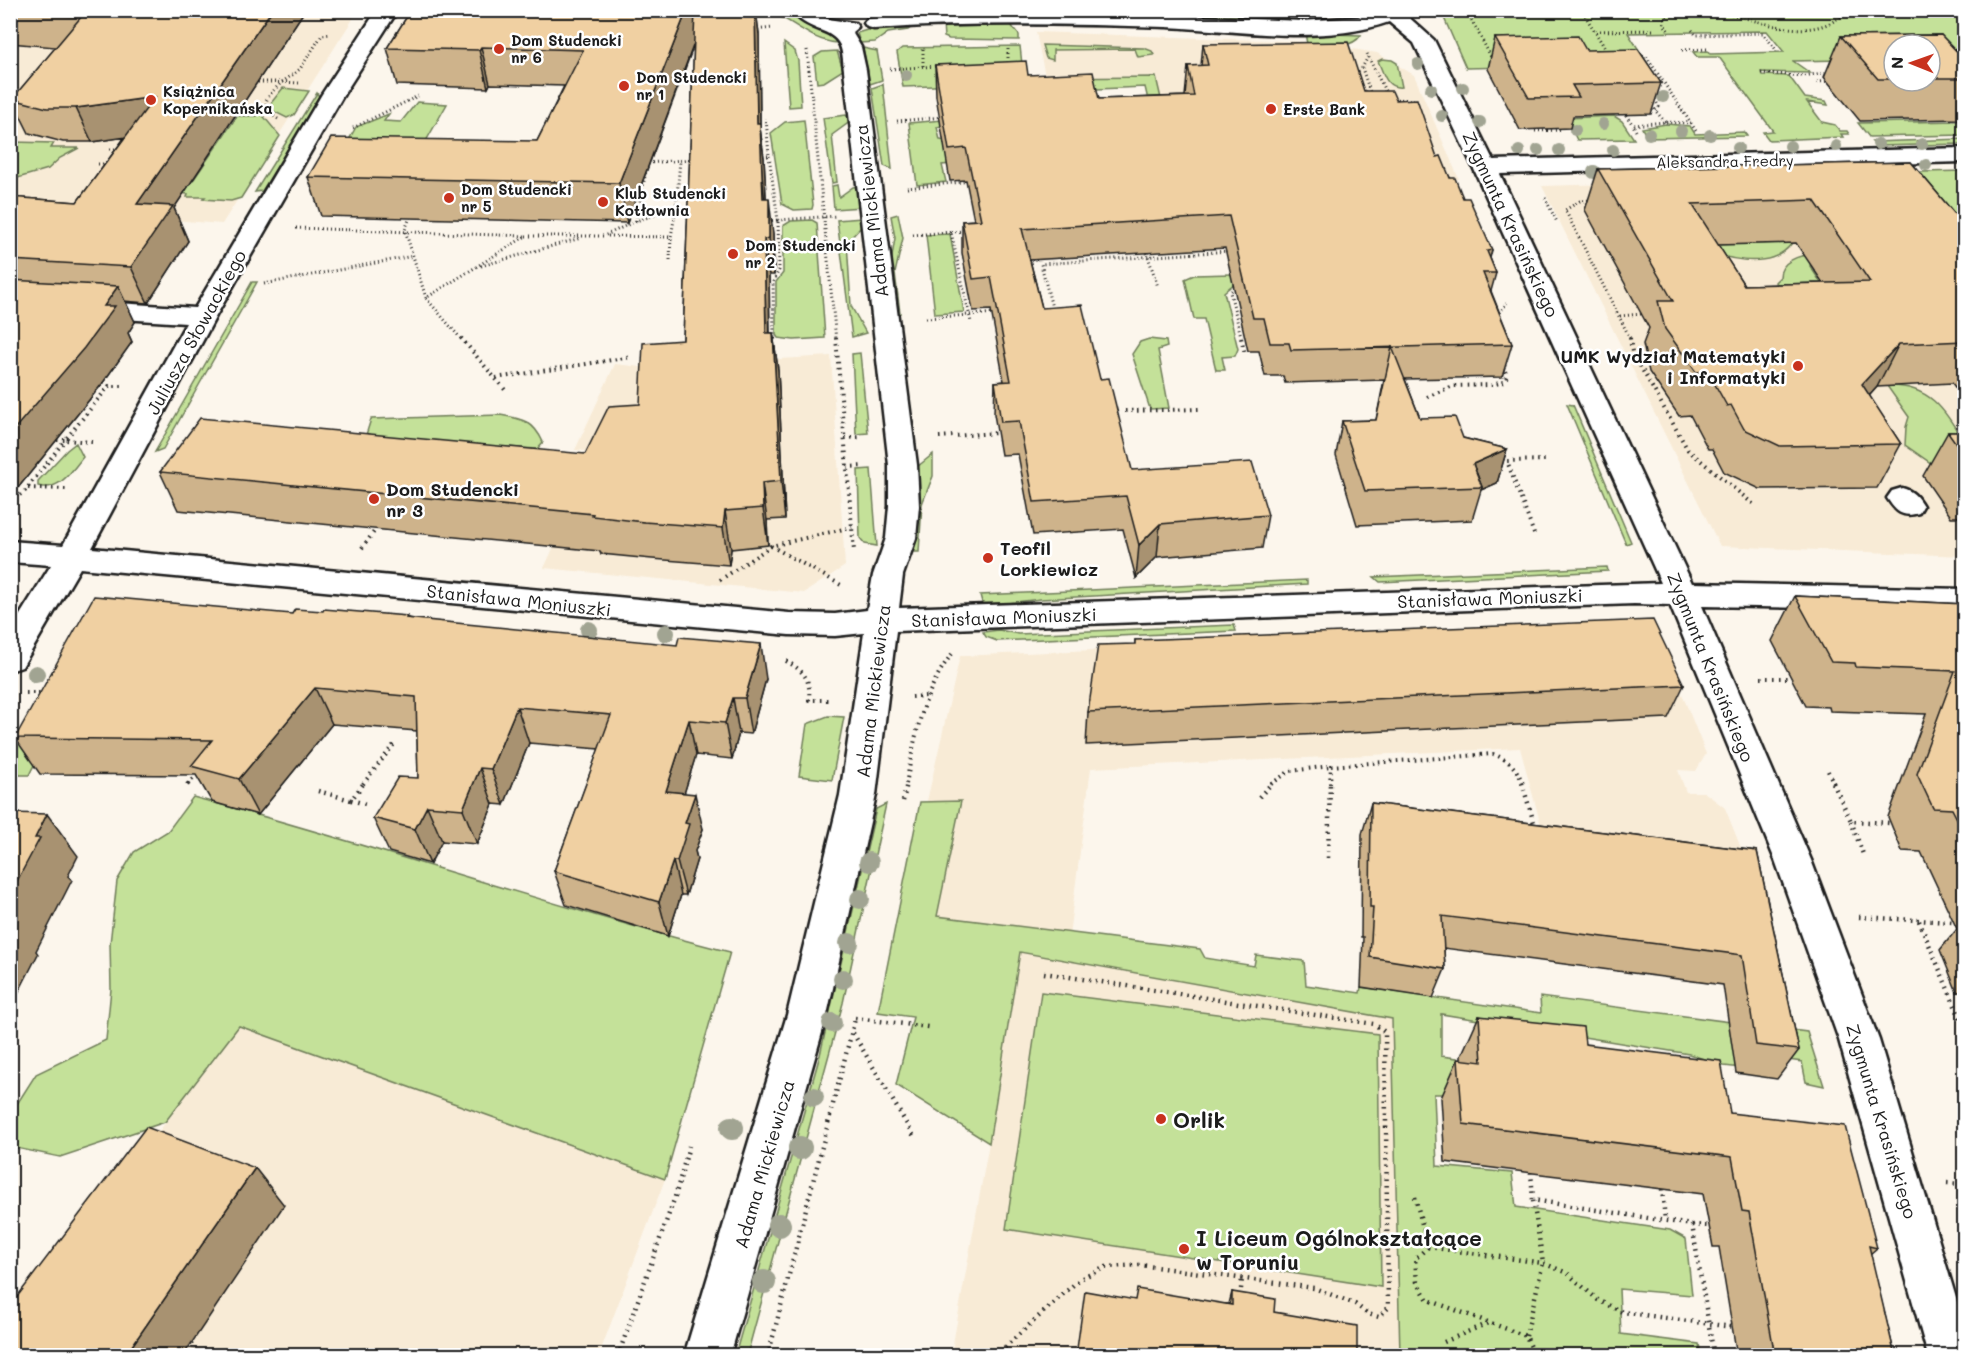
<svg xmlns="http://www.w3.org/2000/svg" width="1975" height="1366" font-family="Mali,sans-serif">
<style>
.built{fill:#f8ebd6}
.green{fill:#c4e199;stroke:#707e5a;stroke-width:1.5}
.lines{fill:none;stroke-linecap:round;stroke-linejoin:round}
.minor-casing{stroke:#1c1c1c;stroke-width:5}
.path-far2{stroke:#1c1c1c;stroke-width:3;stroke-dasharray:1 3;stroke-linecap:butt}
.path-far1{stroke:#1c1c1c;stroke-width:4;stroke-dasharray:1.5 4.5;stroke-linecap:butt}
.path{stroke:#1c1c1c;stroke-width:4.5;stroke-dasharray:1.5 5;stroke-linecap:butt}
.minor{fill:#fff;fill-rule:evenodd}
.tree{fill:#a1a492}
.wall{fill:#ceb38b;stroke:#1c1c1c;stroke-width:1.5;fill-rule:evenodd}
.shaded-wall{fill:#a89271;stroke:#1c1c1c;stroke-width:1.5}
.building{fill:#f0d0a2;stroke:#1c1c1c;stroke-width:1.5;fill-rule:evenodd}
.poi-dot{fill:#c8321e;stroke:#fff;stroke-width:2}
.labels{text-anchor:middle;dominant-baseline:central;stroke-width:5;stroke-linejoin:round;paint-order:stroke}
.far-poi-label{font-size:15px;font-weight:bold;fill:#1c1c1c;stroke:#fff;text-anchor:start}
.far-street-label{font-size:15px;fill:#1c1c1c;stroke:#fff}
.street-label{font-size:18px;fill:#1c1c1c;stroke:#fff}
.poi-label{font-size:18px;font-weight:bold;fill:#1c1c1c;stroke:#fff;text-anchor:start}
.near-poi-label{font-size:21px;font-weight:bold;fill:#1c1c1c;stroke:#fff;text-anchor:start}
</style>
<rect width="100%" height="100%" fill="#fcf6ec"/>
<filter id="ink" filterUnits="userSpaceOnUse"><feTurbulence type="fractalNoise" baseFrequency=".0167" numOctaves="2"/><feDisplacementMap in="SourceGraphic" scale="12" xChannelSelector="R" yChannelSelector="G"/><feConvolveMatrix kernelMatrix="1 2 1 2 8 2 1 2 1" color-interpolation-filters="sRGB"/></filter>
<g filter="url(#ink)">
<!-- built -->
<path class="built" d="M33 11H358L222 224 11 207 10 29Z
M1036 32 1311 42 1377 53 1414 75 1459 179 1313 182 1168 181 1145 87 1048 91Z
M1964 174V556L1720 546 1542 186Z
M831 356 845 566 804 593 544 568 598 452 575 450 615 364 641 367Z
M1630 626 1661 641 1706 754 1696 771 1678 770 1686 792H1704L1725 808 1743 853 1542 829 1520 748 1091 768 1066 958 1392 1001 1401 1355H951L989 1143 896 1085 913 1017 897 933 960 656Z
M239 1026 665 1179 599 1355 11 1356 10 1327Z"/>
<!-- green -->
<path class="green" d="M773 10C786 11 829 32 837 43 809 40 796 22 772 13Z
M1015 11 1276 16 1337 11 1320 16 1299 20Z
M1441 11H1954L1964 22V112L1930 74V45H1894V59L1793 61 1810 73 1761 72 1762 75 1789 76 1805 98 1826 101 1828 105 1807 102 1822 122 1835 125 1840 131H1847L1849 134H1841L1843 137 1769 140 1763 132 1773 131 1719 57H1697L1693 52 1708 51 1710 54 1784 52 1767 31 1628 33 1648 64 1466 68Z
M943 24H1010L1019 35V40L949 39 944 37Z
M915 25 908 30 888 33 875 42 860 43 857 33 877 27Z
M1305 33 1361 35C1351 51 1323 45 1307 44Z
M784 43 795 51 798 61 801 106 789 107Z
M1042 45 1144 48 1152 51 1154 55 1138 57 1135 49 1053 50V60L1046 58Z
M1020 46 1024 83 903 87 897 52 902 48Z
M863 48 877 51 882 80 870 84Z
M837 51 843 70 824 82 817 83 814 57 822 52Z
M1382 59 1392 60 1397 63 1402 87C1386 89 1384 74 1378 61Z
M1156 77 1169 133 1156 134 1145 87 1048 91 1045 78Z
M883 84 892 169 884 166 872 88Z
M283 88 309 91 294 115 287 118 267 108Z
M317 93 320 98 262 191 255 192Z
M417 102 447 104 418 155 335 165 356 127 389 114 384 121 401 122Z
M260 112 280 136 241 198 231 201 203 199 205 197H187L188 194 165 192 138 179H194L237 116H257Z
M846 115 851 121 832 135 837 182 832 183 823 118Z
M1614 116 1622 121 1634 139 1577 140 1566 118Z
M804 120 813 205 812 209 794 210 782 204 771 133 785 122Z
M943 120 945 125 937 127 940 140 952 141V164L942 165 946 182 917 185 909 123Z
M1959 121 1964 126V135L1869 137 1858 123Z
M1666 124 1690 126 1695 134 1744 132 1747 136 1647 138 1642 128Z
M1964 139V144L1876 146 1872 142Z
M12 142 54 143 51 148H79L60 158 48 169 11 180Z
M1964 171V236L1880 173Z
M837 185 839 197 853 187 860 186 861 207 834 209 832 186Z
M898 214 903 238 895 273 900 313 895 312 891 263 895 238 891 216Z
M862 218 863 225 847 242 851 306 866 333 852 337 837 220Z
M791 221 812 220 817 223 825 338 794 340 778 338 776 335V282L783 273V226Z
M950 234 964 312 935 314 926 235Z
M1792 243C1770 274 1719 257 1691 245Z
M1813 254 1810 266 1843 316 1780 296 1775 282 1780 277C1780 261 1800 255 1813 254Z
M1304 272 1235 283 1224 292 1238 349 1235 356 1222 357 1225 370H1216L1204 319H1194L1185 279 1194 275Z
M252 282H257L163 449 155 452Z
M1149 339 1166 341 1167 347 1158 350 1169 408 1150 409 1132 354 1140 342Z
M860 353 868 433 856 434 852 354Z
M1887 386C1929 384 1944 409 1964 442L1935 466 1905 445 1906 427 1909 417Z
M1567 404 1573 405 1631 542 1626 544Z
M500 415C522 419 533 420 543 442L537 449 365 438 371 419Z
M76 443 83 457C72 471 59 492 38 486V481L67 450Z
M933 454V476L922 504 919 552H914L919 495 917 467Z
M871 469 877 546 865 544 860 538 858 470Z
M1607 567 1608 571 1380 582 1374 577Z
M1307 580V584L1041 599 983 606 980 595Z
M1234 625 1236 631 997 641 986 637 983 632 999 630 1018 634Z
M40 699 49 735 29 775H11V753Z
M828 716 844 717 832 780 799 776 807 724Z
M193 797C373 845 549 906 730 952L665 1179 239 1026 165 1122 60 1157 11 1147 10 1115 36 1074 106 1040 111 989 110 944 117 881 134 852 168 831Z
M961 801 937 916 1200 949 1205 958 1254 966 1256 955 1304 961 1306 985 1360 993 1361 987 1541 1013 1540 997 1807 1032 1824 1086 1806 1082 1802 1062 1768 1057 1769 1071 1724 1066 1689 1054 1441 1014V1056L1457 1058 1456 1094H1434L1437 1166 1512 1173 1516 1207 1670 1230 1686 1239 1692 1295 1619 1289 1621 1334 1699 1344 1701 1355H1400L1392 1019 1020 952 989 1143 896 1085 913 1017 878 1012 920 802Z
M886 804 843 1003 747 1355H740L737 1348 820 1055 876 809Z
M1041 992 1378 1034 1381 1287 1006 1229Z"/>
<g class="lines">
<!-- minor casing -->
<g class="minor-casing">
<path id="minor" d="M377 10H398L344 94 216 316 92 548 789 613 835 614 867 610 873 575 886 538 889 506V465L844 70C843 61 843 49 838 42 829 28 806 31 791 10H812L827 19 855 23 858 27 852 32 861 47 866 70 917 465 919 506 916 538 903 575 899 608 1661 583 1473 167 1414 43 1389 22C1320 46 1238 30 1166 27 1069 24 971 22 874 29L867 27 864 23 867 19 932 13 1019 12 1155 15 1303 21 1358 17 1380 10H1406L1404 13 1434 40 1493 160 1964 148V162L1500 174 1692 583 1964 589V611L1702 606 1811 860 1879 1040 1964 1325V1356H1928L1839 1040 1775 860 1670 605 1634 604 896 631 876 795 827 1015 730 1356H684L787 1015 840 795 864 633 835 636 789 635 80 568 22 667 10 671V631L51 565 10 562V541L63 545 186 323 10 312V296L195 308 322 94Z
M1902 488C1913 491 1917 496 1923 506L1919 513C1902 518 1896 512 1887 498L1892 491Z"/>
</g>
<!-- path-far2 -->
<path class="path-far2" d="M1712 10C1753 17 1803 44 1840 17L1838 10
M1962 10 1964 13
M1583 12 1611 58 1492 59 1468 13Z
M754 30 773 28
M1668 30 1664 24 1665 17 1673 12 1684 10
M1692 30 1696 35 1763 33 1777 51
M1596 31 1653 30
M923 49V66
M1008 49V66
M807 50 836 340
M1682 50 1709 49
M1367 54 1387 95
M1368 57 1362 68 1371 95
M1639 57 1646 56 1696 131
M890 69 938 66
M1761 73 1803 76 1830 72
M258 82H282L291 76 300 69 322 35 331 34
M1817 82 1831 81
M1653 96 1659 107 1655 110
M1393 99 1415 100
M1654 109 1665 122
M1626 115 1633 125
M278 119C256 106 268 96 282 82L299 83
M897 121 944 117
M353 128 418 96
M1535 131 1561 130
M1636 131 1633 125 1665 122 1691 123
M110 149H121
M759 156H769L766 118
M769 156 778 220 837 216
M648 163 695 159
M98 164H110
M907 188 971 181
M1545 198 1557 222
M1592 200 1580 201 1565 210 1631 340
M410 217 405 230 426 298
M636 221 647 166
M768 221 778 220 779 270 773 282 774 340
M296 228 526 236 426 298 462 340
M951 232 965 231
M913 235 951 232 971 322
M526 236H604L636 221 676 208 680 160
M608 236 671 237 676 208
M1147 253 1158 287
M670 260 671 237
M481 266 581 238
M264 284 413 256
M1238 285 1230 292 1242 340
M1053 312 1041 264 1229 251
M1497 316 1507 303
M1620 316 1641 314
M926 318 997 313"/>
<!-- path-far1 -->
<path class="path-far1" d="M461 338 506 391
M774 338V343
M836 338 854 551
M1241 338 1245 354
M1630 338 1632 352 1688 450 1753 504
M496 378 631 357
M1427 397 1453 386 1491 385 1504 382 1507 376 1503 366
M1125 411 1200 409
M939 437 997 433
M845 438 862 437
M92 442 65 440 109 386H123
M847 467 864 466
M28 488 67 489
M10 502 25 491 65 440H57
M1534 534 1507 461 1548 460
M771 546 841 585
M362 548 376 529
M720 580 771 546 852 527
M786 661C804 671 811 679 809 700H831
M1761 678H1791
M26 693H43
M912 697 927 696
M1828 771 1834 784
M188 784 199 774
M363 784 396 742
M906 784C915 738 922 692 952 654
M1271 784 1290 771 1331 766
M1330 784 1331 766 1493 754C1509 760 1517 768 1523 784"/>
<!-- path -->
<path class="path" d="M1522 783 1535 826
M1833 783 1851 821 1890 823
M187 785 189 783
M318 791 351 800 364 783
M1259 797 1272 783
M351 800 369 805
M903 801 907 783
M1851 821 1864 857
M1328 858 1330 783
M1859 917 1953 922
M1919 921 1964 1027
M855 1018 928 1027
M853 1033 915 1138
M1531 1172 1533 1200 1692 1225 1714 1356
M1947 1183 1964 1184
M1662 1189 1665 1220
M1415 1197 1428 1247 1415 1259 1417 1282 1428 1300 1526 1336 1535 1356
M1692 1225 1710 1226
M1428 1247 1543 1263 1567 1273 1598 1300 1622 1312 1732 1327
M1241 1289 1242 1278
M1526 1336 1543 1263 1533 1200
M1444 1342 1488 1323
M191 1344 195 1356
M618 1356 675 1197 689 1146
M768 1356 855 1019
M995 1356 1080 1279 1106 1267 1140 1265 1314 1288 1355 1304 1368 1314 1379 1317 1388 1308 1385 1032 1374 1024 1044 973"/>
<!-- minor -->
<use href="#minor" class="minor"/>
</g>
<!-- trees -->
<g class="tree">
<circle cx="1418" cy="64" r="6"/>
<circle cx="906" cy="75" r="6"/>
<circle cx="1463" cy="88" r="6"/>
<circle cx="1431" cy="89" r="6"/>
<circle cx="1663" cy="97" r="6"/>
<circle cx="1442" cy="116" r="6"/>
<circle cx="1480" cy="122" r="6"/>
<circle cx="1603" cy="124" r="6"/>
<circle cx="1575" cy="130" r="6"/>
<circle cx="1681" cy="131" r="6"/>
<circle cx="1649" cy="134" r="6"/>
<circle cx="1710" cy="135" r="6"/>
<circle cx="1878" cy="144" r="6"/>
<circle cx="1922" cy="144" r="6"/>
<circle cx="1790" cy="146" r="6"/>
<circle cx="1836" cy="146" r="6"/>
<circle cx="1738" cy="148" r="6"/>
<circle cx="1538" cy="150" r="6"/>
<circle cx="1559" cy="150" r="6"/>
<circle cx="1613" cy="150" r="6"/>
<circle cx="1519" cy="151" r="6"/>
<circle cx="1926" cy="165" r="6"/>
<circle cx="1594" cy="172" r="7"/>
<circle cx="589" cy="630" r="9"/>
<circle cx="666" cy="633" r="9"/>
<circle cx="36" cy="674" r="9"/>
<circle cx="869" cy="862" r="10"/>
<circle cx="860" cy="899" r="10"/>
<circle cx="849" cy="943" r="10"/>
<circle cx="843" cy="979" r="10"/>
<circle cx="832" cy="1023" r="10"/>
<circle cx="814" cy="1097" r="10"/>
<circle cx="732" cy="1128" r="12"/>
<circle cx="800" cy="1148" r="12"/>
<circle cx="779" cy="1225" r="12"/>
<circle cx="764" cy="1282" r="12"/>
</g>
<!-- wall -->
<path class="wall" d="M10 10H305L174 208 188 241 148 303 125 301 135 322 128 333 132 342 102 384 13 494H10V197L77 202 125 137 92 142H63L29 133 12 99 56 47 10 43Z
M411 10H756L759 35 760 128 764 158 766 198 773 234 774 275H769L770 333H773L778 370 785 519 767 520 768 545 731 549 729 565 652 559 601 554 600 551 178 510 160 472 585 454 640 404 683 340 694 45 627 223 321 216 308 177 537 141 564 86 490 84 488 88 397 85 387 48Z
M1941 35 1965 60V111L1961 119 1860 121 1824 77 1841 36ZM1894 45H1930V81H1894Z
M1495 38 1586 50 1661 83 1651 114 1573 116 1570 128 1520 130 1488 69Z
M1203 44 1396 100 1437 157 1463 198 1492 250 1490 258 1496 273 1491 291 1512 344 1502 377 1405 379 1420 418 1463 438 1507 449 1497 483 1481 490 1472 520 1357 525 1336 455 1342 421 1376 420 1384 380 1285 383 1283 376H1265L1259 351H1248L1225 248 1030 260 1042 308 1100 379 1132 470 1268 515 1262 548 1157 557 1136 578 1123 529 1033 535 1018 454 1001 455 994 414 995 382 1004 381 991 310 973 311 962 253V221L974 220 966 180 950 181 936 96 935 65 1028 75 1099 99 1185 96 1188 66H1201Z
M1911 162 1965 226V401L1952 383 1877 387 1869 396 1901 444 1877 488 1760 489 1724 472 1712 449H1708L1690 415 1679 416 1649 372 1643 344 1649 328 1585 210 1598 169ZM1796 243 1823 283 1744 285 1718 245Z
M1948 432H1965V517H1951L1923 476Z
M1795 596 1965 604V992H1957L1940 950 1957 929 1921 852 1902 851 1888 817 1926 714 1830 711 1829 707 1806 706 1772 641Z
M292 614 408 618 766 679 751 734 739 733 732 759 696 755 684 793 703 829 695 851 697 859 686 895H681L668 936 566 905 554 871 599 749 529 743 504 805 493 804 477 844 442 841 430 864 389 852 373 818 418 778 417 731 332 724 258 815 212 802 196 775 40 774 15 738Z
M1135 640 1684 685 1668 718 1086 745 1088 712 1135 644Z
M1371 803 1757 851 1799 1050 1777 1079 1736 1073 1723 985 1444 948 1445 969 1433 998 1361 987 1363 937H1361L1362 834Z
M1479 1016 1585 1044 1730 1113 1877 1248 1870 1254 1895 1356H1737L1719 1247H1713L1703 1194 1445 1162 1441 1098 1458 1059 1461 1060V1056Z
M1232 1292 1274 1312 1135 1300 1229 1304Z"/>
<!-- shaded-wall -->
<path class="shaded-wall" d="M272 10H305L174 208 188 241 148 303 131 267 137 204Z
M687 10H698L700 27 627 223 619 183Z
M755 10H756L759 35 760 128 764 158 768 234 757 123Z
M481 47 490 84 488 88 479 50Z
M155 97 169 131 92 142 76 108Z
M769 198 773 234 774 275 769 238Z
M764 239 769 275 770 370 766 333Z
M118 286 135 322 128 333 132 342 102 384 13 494 10 490V434Z
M773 333 778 370 785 519 781 481Z
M1899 344 1877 387 1840 428 1862 384Z
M1507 449 1497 483 1481 490 1482 487 1473 464Z
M762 483 767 520 768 545 763 508Z
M725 511 731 549 729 565 723 528Z
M1160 524 1157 557 1136 578 1139 545Z
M761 644 766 679 751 734 745 698Z
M315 688 332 724 258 815 239 779Z
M733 698 739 733 732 759 725 723Z
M517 707 529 743 504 805 491 769Z
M689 720 696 755 674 826 666 791Z
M480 768 493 804 477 844 463 809Z
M695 794 703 829 695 851 697 859 686 895 677 861 685 823Z
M427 806 442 841 430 864 415 829Z
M47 814 78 856 68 876 72 880 36 951 38 954 10 1009V894L35 838Z
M673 861 681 895 668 936 659 902Z
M255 1168 284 1205 183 1356H125Z"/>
<!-- building -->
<path class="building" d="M10 10H272L137 204 173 206 131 267 10 260V197L77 202 155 97 76 108H47L12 99 81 17Z
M411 10H687L619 183 308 177 331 138 537 141 583 50 481 47 479 50 387 48Z
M695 10H755L757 123H760L763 198H769V238L764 239 766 333H773L781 481 762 483 763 508 725 511 723 528 644 522 592 516 593 514 160 472 200 418 585 454 609 406 640 404 643 343 683 340Z
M1941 35 1965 60V78H1930V45H1894V79H1878L1841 36Z
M1578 36 1586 50 1638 49 1661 83 1572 85 1579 97 1529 98 1495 38Z
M1348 42 1364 91H1392L1396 100 1417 99 1437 157 1441 156 1450 178H1455L1463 198H1469L1492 250 1487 251 1496 273H1483L1512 344 1291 350 1289 343H1270L1264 318H1253L1229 216 1022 229 1042 308 1082 305 1100 379 1109 378 1132 470 1252 462 1268 515 1160 524 1139 545 1126 496 1034 502 1019 421 1001 422 995 382 1011 381 991 277 973 279 962 221 981 220 966 148 949 150 935 65 1026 61 1028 75 1093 72 1099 99 1194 96 1188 66 1208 65 1203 44Z
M1911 162 1965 226V341L1899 344 1862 384 1901 444 1780 446 1744 429 1731 405 1727 406 1708 372H1696L1665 329 1658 301H1673L1598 169ZM1814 200 1870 282 1744 285 1692 204Z
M10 280 118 286 104 306H115L84 348 10 434Z
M1392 347 1420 418 1455 417 1463 438 1507 449 1473 464 1482 487 1365 491 1342 421 1376 420Z
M1948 432H1965V456Z
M94 596 292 614 295 609 323 611 324 609 407 616 406 618 677 645 679 637 761 644 745 698H733L725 723 689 720 666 791 695 794 685 823 689 824 677 861H673L659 902 554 871 611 715 517 707 491 769 480 768 463 809 427 806 415 829 373 818 398 777 418 778 416 697 315 688 239 779 191 766 212 740 15 738Z
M1795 596 1965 604V834L1952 809 1933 808 1917 774 1955 671 1856 667 1855 663 1831 662Z
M1653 620 1684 685 1088 712 1098 645 1135 644V640Z
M1371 803 1757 851 1799 1050 1756 1045 1742 955 1442 916 1445 969 1370 957 1373 907H1370Z
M10 813 47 814 35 838H40L10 894Z
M1479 1016 1583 1027 1585 1044 1721 1061 1730 1113 1845 1126 1877 1248 1869 1246 1895 1356H1775L1749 1212 1742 1211 1732 1157 1463 1124 1458 1059 1482 1062Z
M146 1127 255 1168 125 1356H10V1306Z
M1137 1289 1232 1305V1292L1275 1299 1274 1312 1357 1326V1356H1076L1085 1291 1135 1300Z"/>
</g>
<!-- markers -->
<g class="poi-dot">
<circle cx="499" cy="49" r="6"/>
<circle cx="624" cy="86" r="6"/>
<circle cx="151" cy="100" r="6"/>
<circle cx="1271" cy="109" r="6"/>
<circle cx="449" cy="198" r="6"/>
<circle cx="603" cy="202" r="6"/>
<circle cx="733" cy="254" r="6"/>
<circle cx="1798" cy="366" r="6"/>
<circle cx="374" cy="499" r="6"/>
<circle cx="988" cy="558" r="6"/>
<circle cx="1161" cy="1119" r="6"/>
<circle cx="1184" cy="1249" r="6"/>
</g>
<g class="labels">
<!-- far-poi labels -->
<g class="far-poi-label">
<text x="511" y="40">Dom Studencki<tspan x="511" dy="17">nr 6</tspan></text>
<text x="636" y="77">Dom Studencki<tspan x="636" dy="17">nr 1</tspan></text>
<text x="163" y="91">Książnica<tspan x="163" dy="17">Kopernikańska</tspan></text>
<text x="1283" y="109">Erste Bank</text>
<text x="461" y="189">Dom Studencki<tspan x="461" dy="17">nr 5</tspan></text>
<text x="615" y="193">Klub Studencki<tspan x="615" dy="17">Kotłownia</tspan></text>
<text x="745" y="245">Dom Studencki<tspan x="745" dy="17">nr 2</tspan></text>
</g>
<!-- far-street labels -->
<g class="far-street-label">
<text transform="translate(1725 161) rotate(-1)">Aleksandra Fredry</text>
</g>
<!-- street labels -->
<g class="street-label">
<text transform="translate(871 211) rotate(-97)">Adama Mickiewicza</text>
<text transform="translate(1511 224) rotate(65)">Zygmunta Krasińskiego</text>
<text transform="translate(196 332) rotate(-61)">Juliusza Słowackiego</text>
<text transform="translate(1490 598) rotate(-2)">Stanisława Moniuszki</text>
<text transform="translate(519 600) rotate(6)">Stanisława Moniuszki</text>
<text transform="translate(1004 617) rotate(-2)">Stanisława Moniuszki</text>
<text transform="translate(1711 667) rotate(68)">Zygmunta Krasińskiego</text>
<text transform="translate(873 691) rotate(-83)">Adama Mickiewicza</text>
<text transform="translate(1882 1121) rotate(73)">Zygmunta Krasińskiego</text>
<text transform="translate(764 1164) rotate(-74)">Adama Mickiewicza</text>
</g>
<!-- poi labels -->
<g class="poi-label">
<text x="1786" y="356" text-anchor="end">UMK Wydział Matematyki<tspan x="1786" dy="21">i Informatyki</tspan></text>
<text x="386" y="489">Dom Studencki<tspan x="386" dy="21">nr 3</tspan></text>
<text x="1000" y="548">Teofil<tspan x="1000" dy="21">Lorkiewicz</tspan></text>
</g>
<!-- near-poi labels -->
<g class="near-poi-label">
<text x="1173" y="1119">Orlik</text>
<text x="1196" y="1237">I Liceum Ogólnokształcące<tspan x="1196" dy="24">w Toruniu</tspan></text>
</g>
</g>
<!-- margin -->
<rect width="1975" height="1366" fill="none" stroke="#fff" stroke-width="36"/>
<rect x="18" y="18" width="1939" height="1330" fill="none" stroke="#1c1c1c" stroke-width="2" filter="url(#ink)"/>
<!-- north arrow -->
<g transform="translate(1912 63) rotate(271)"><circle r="28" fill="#ffffff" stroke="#a4a4a4" stroke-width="1.5"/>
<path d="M0-4.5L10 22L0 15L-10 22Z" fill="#c8321e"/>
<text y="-9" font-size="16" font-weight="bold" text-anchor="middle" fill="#1c1c1c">N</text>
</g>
</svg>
